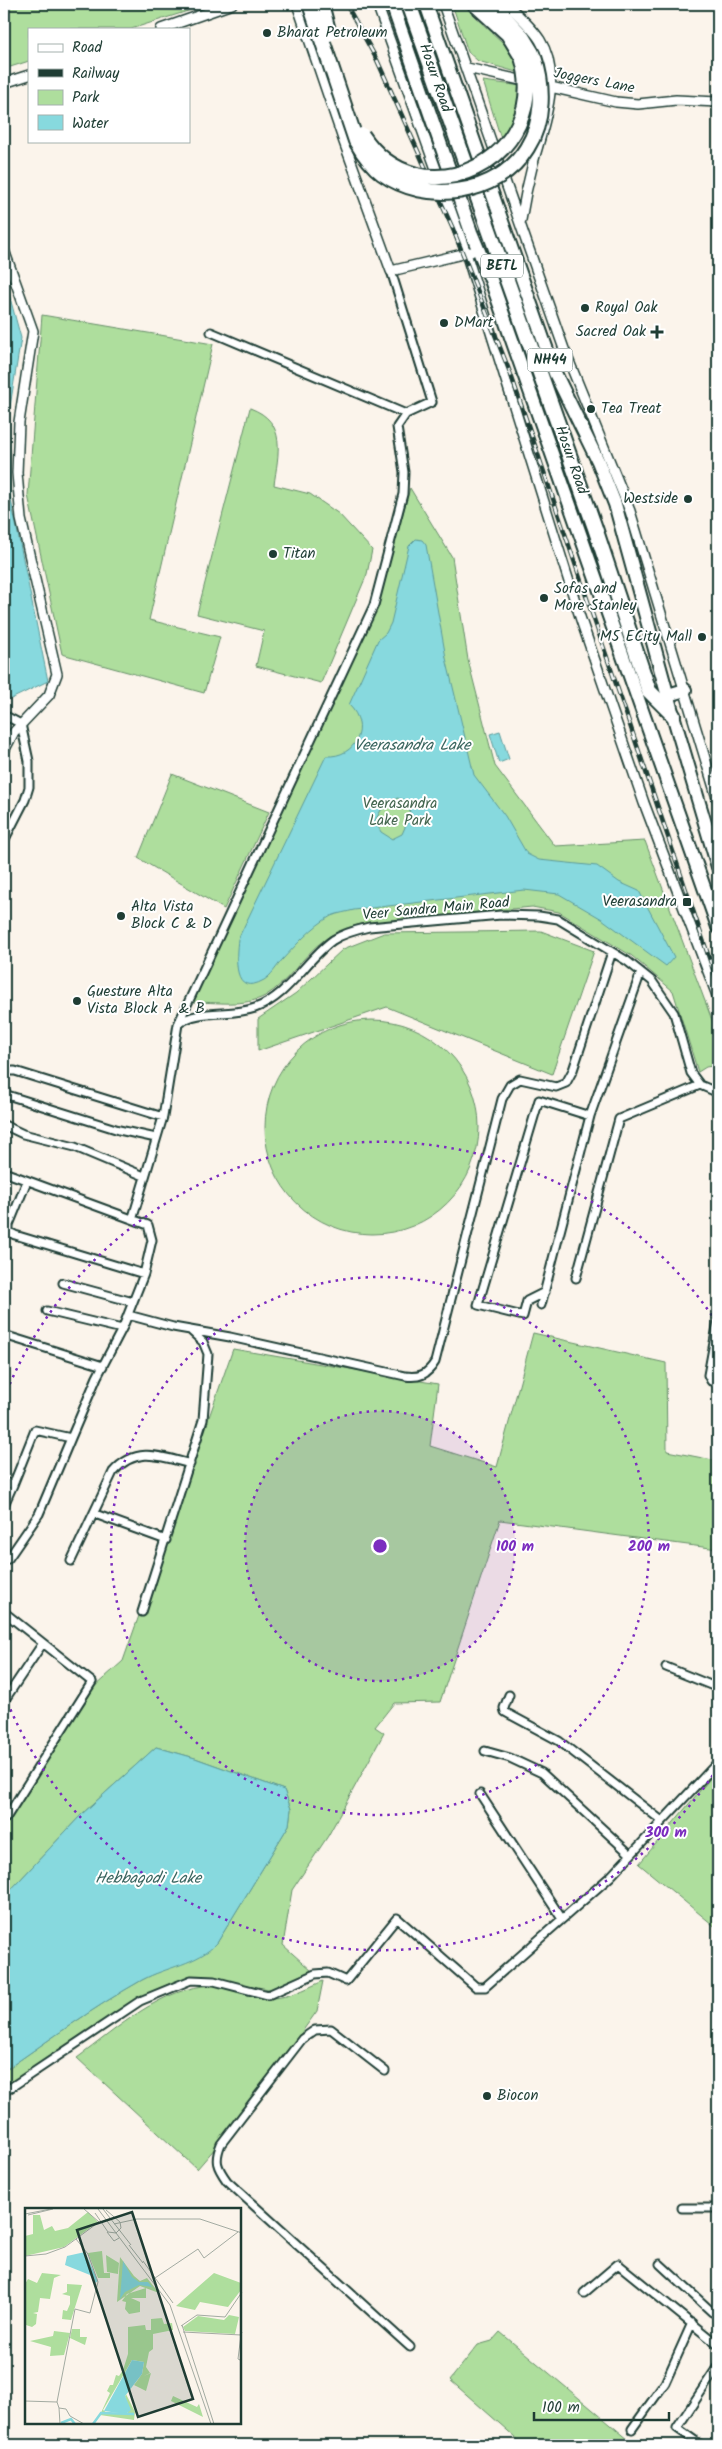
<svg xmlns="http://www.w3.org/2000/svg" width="722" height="2449" font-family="Kalam,sans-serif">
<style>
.green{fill:#aede9d;stroke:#668e68}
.water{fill:#87d9de;stroke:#5d9b9a;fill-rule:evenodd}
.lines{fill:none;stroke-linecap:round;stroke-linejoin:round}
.minor-casing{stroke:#1f3d34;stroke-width:11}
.tertiary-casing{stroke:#1f3d34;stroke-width:12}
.trunk-casing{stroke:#1f3d34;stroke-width:16}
.motorway-casing{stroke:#1f3d34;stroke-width:18}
.minor{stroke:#fff;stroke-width:7}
.tertiary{stroke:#fff;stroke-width:9}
.trunk{stroke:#fff;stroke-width:12}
.motorway{stroke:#fff;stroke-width:14}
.rail-casing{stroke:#1f3d34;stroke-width:4.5}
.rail{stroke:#fff;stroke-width:2.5;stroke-dasharray:8;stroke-linecap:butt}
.motorway-bridge-casing{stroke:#1f3d34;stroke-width:18;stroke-linecap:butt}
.motorway-bridge{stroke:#fff;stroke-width:14}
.ring{fill:none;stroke:#7b2cbf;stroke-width:2.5;stroke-dasharray:2.5 5}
.poi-dot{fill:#1f3d34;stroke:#fff;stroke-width:2}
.labels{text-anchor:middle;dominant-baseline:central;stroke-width:4;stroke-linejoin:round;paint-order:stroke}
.shield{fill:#fff;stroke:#627771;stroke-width:1}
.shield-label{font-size:14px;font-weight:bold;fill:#1f3d34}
.poi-label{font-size:15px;fill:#1f3d34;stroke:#fff;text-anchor:start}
.street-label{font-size:15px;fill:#1f3d34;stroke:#fff}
.park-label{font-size:15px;fill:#43654e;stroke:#fff}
.water-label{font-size:16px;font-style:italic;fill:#39645e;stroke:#fff}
.inset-river{fill:none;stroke:#87d9de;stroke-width:2.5}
.inset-road{fill:none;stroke:#a3aba2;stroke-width:1}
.view{fill:#1f3d34;fill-opacity:0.15;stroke:#1f3d34;stroke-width:2.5}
.inset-edge{fill:none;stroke:#1f3d34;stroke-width:2.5}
.centre{fill:#7b2cbf;stroke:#fff;stroke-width:2.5}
.ring-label{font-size:15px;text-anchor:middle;font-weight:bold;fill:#7b2cbf;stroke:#fff;stroke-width:4;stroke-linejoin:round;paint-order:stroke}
</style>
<rect width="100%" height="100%" fill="#fbf4eb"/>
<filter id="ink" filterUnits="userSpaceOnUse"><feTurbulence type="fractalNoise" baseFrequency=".02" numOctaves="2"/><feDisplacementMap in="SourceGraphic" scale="10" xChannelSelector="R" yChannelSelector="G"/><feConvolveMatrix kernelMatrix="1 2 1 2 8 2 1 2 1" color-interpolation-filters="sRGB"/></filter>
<g filter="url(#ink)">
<!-- green -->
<path class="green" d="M4 4H210L131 29H29V61L4 69Z
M452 4H464L473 15 515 54 520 73 478 61 468 52Z
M483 81 522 86 520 108 502 142Z
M42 315 213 344 149 620 220 637 204 693 62 654 28 495Z
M250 408C288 422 278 454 274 485L310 494 339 514 372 550 367 574 321 683 256 666 264 631 197 614Z
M410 488 452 557 468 660 495 766 555 846 645 841 718 1036V1065L706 1067 698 1072 673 991 632 956 559 912 532 907 366 923C351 926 337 930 324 940 302 956 289 982 265 996 245 1007 215 1002 193 1002L377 606Z
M172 774 269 812 224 909 138 858Z
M541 931 594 951 552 1074 387 1007 258 1051V1019L296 993 343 949 384 933Z
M265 1127a107 107 0 1 1 214 0a107 107 0 1 1-214 0Z
M533 1333 666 1363 667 1451 718 1461V1549L500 1520 440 1702 394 1703 375 1727 384 1733 328 1836 292 1890 283 1945 312 1971 274 1990 198 1976 173 1982 132 2001 4 2088V2071C49 2040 94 2007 142 1980 167 1966 193 1963 217 1943L289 1825 291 1809 284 1790 195 1758 156 1747 82 1814 4 1897V1826L94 1687 123 1661 233 1349 438 1384 430 1446 497 1467Z
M718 1769V1929L639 1864Z
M323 1981 317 2011 235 2125 197 2169 77 2058C118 2028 161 1987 214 1985 223 1985 234 1991 243 1993 278 2004 292 1995 323 1981Z
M500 2332 635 2445H524L450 2380 478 2345 492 2341Z"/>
<!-- water -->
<path class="water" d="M4 287H7L21 338 8 419 10 495 48 681 9 700 4 682Z
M416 539 422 540 426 545 446 658 474 775 505 816 527 854 539 860 597 866 619 882 639 891 674 957 666 966 602 919 559 894 524 890 354 910C347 912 338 913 331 916 313 926 296 945 282 960 277 966 271 976 264 980 232 998 236 957 238 939L326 756C356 758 371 726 349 705L378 640 386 633 391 623 409 546ZM397 798 409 801 410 816 402 834 392 839 381 832 375 821 381 810Z
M500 731 509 759 499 763 490 734Z
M156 1747 195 1758 284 1790 291 1809 289 1825 217 1943C198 1964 166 1967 142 1980 94 2007 49 2040 4 2071V1897L82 1814Z"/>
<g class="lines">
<!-- minor casing -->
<g class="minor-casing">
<path id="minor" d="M211 332 406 414 432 402 391 271
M4 715 21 724 29 761V787L25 800 4 841
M179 1022 374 605 403 494 404 472 397 427 406 414
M4 1071H15L163 1117
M4 1094 119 1130 156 1138
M4 1125 23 1134 75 1147 144 1176
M4 1172 148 1225 152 1240 144 1274 123 1327 97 1377 71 1438 35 1430 13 1485 4 1482
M27 1181 9 1225V1232L15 1235 144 1274
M133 1217 163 1117 178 1024C198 1008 230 1017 255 1008 289 996 305 960 333 940 344 933 356 930 369 927L501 915 539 916 558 919 627 961 652 981 674 1013 691 1073 700 1085 714 1091 718 1090
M576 1278 619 1119 700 1085
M63 1283 133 1302
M545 1292 527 1301 523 1316 478 1305 539 1100 590 1116
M541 1305 590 1116 641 972
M47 1311 122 1329
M128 1315 173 1327 230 1337 405 1376C419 1378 427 1375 435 1362L502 1099 510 1085 520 1079 556 1087 566 1083 573 1070 612 952
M718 1321 708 1375 711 1381 718 1382
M4 1335 103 1366
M4 1505 13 1485
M95 1514 166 1540
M8 1559 39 1514 71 1438
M71 1561 113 1472C136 1446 160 1456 190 1464
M4 1612 92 1682 6 1818 4 1817
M142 1612 203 1420 208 1354 203 1342 191 1331
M666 1667 718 1688
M509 1695 504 1708 505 1712 559 1741 662 1821
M4 1701 43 1643
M485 1751 510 1758 542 1773 630 1854
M480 1794 562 1919
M385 2071 331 2029 315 2030 302 2039 221 2144C214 2161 217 2167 227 2181L410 2347
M4 2092 140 2001 191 1980 214 1981 268 1995 315 1974 328 1973 346 1981 397 1918 476 1987H485L611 1876 718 1762
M682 2208H718
M660 2264 712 2312 718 2314
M584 2293 618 2264 718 2345
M632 2429 665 2383 692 2323
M4 2441 9 2445
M701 2445 677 2428 718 2366"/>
</g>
<!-- tertiary casing -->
<g class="tertiary-casing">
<path id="tertiary" d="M297 4 344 142 391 271 471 252
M377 4 466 253 581 620 644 803 718 998
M443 4 564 349 630 511 718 801
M506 4C518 15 531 26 540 40 563 77 543 126 533 163 528 182 524 201 521 220
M161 29 232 4
M467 68 616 102 638 104 676 100 718 102
M4 83 29 75
M4 250 33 331 19 422 17 473 21 519 57 674 49 695 14 732 4 751"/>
</g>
<!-- trunk casing -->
<g class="trunk-casing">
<path id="trunk" d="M392 4 471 232 491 280 718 927
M426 4 555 373 598 461 615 504 673 715 718 867
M668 695 685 690"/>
</g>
<!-- motorway casing -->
<g class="motorway-casing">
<path id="motorway" d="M409 4 595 528 649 691 673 715
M475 4 508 34 522 57
M492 4 521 35 532 53"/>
</g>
<!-- minor -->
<use href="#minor" class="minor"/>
<!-- tertiary -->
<use href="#tertiary" class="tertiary"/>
<!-- trunk -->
<use href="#trunk" class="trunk"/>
<!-- motorway -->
<use href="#motorway" class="motorway"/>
<!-- rail casing -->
<g class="rail-casing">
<path id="rail" d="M346 4 377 60 453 229 511 375 718 984"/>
</g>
<!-- rail -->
<use href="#rail" class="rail"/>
<!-- motorway-bridge casing -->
<g class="motorway-bridge-casing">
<path id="motorway-bridge" d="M310 4 356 141C363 153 371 165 382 173 426 205 498 196 527 148 544 121 544 86 534 57
M321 4 329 34
M362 135C420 224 553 159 522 57"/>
</g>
<!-- motorway-bridge -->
<use href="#motorway-bridge" class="motorway-bridge"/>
</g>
</g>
<!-- distance rings -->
<circle cx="380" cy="1546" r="135" fill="#7b2cbf" fill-opacity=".12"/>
<g class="ring">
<circle cx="380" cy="1546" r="135"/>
<circle cx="380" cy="1546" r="269"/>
<path d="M717 1769A404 404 0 0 1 4 1694M4 1398A404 404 0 0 1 717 1323"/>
</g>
<!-- markers -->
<g class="poi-dot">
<circle cx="267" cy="33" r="5"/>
<circle cx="585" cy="308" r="5"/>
<circle cx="444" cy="323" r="5"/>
<path d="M654.5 324.5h5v5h5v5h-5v5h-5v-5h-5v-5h5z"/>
<circle cx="591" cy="409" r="5"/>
<circle cx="688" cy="499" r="5"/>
<circle cx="273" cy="554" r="5"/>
<circle cx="544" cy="598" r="5"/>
<circle cx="702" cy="637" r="5"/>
<rect x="682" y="897" width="10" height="10" rx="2.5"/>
<circle cx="121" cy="916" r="5"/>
<circle cx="77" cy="1001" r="5"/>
<circle cx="487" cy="2096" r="5"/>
</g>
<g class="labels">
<!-- shield labels -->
<g class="shield">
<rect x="481" y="254.5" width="42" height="23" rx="4"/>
<rect x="527.5" y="348.5" width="45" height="23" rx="4"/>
</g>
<g class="shield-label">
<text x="502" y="266">BETL</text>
<text x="550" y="360">NH44</text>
</g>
<!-- poi labels -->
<g class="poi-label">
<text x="277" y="33">Bharat Petroleum</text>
<text x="595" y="308">Royal Oak</text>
<text x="454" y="323">DMart</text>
<text x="646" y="332" text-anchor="end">Sacred Oak</text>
<text x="601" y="409">Tea Treat</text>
<text x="678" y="499" text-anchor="end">Westside</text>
<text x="283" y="554">Titan</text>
<text x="554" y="589">Sofas and<tspan x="554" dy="17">More Stanley</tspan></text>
<text x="692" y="637" text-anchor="end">M5 ECity Mall</text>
<text x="677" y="902" text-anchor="end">Veerasandra</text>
<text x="131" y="907">Alta Vista<tspan x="131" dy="17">Block C &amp; D</tspan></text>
<text x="87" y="992">Guesture Alta<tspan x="87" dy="17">Vista Block A &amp; B</tspan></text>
<text x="497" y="2096">Biocon</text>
</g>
<!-- street labels -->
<g class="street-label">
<text transform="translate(435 78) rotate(71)">Hosur Road</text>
<text transform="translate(594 81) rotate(11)">Joggers Lane</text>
<text transform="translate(571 460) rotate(71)">Hosur Road</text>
<text transform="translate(436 909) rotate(-5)">Veer Sandra Main Road</text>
</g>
<!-- park labels -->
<g class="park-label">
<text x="400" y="804">Veerasandra<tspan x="400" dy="17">Lake Park</tspan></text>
</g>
<!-- water labels -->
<g class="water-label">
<text x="412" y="745">Veerasandra Lake</text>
<text x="148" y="1878">Hebbagodi Lake</text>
</g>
</g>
<!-- overview -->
<g transform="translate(25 2208)">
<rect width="216" height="216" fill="#fbf4eb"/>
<path d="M63 4 73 14 39 39 0 48V28L8 26V7H15L19 22 27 18 30 23 43 20ZM77 43 79 65H85V70H73L63 45ZM81 47 94 55 93 66 82 64ZM95 49 109 68 115 73 122 70 134 85 115 78 92 94ZM17 65 36 67 29 70 25 91 15 90 13 104 8 105 12 106 11 116 7 119 1 117 0 76 3 71 12 75ZM189 65 216 75V82L203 99 175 94 170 102 151 98ZM42 76 57 77 46 112 37 111 38 102 42 103 45 96V88L37 86 42 84ZM121 80V90H106L115 94V104L104 106 100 101 101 94 97 93 102 86ZM204 107 214 109 210 126 160 123 158 119 173 108 199 112ZM137 110 139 116 147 115 148 122 128 126V141L124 144 121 159 125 165 119 168 126 165 121 183 109 177 116 168 101 186 110 204 109 212 75 207 85 185 82 183 85 177H88L91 167 94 168 98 162 103 146V119L120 117 121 122H126V111ZM107 152 119 154 117 166 100 188 103 205H82L78 202ZM47 121H55V129H62L60 137 45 130ZM29 123 45 125 39 147 25 148 26 139 5 133 28 128ZM148 188 172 199 174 196 178 209 146 193Z" fill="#aede9d" fill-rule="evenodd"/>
<path d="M60 44 73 73 70 75 65 67 40 57 42 48ZM98 53 107 69 114 74H123L127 79 114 77 100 84 95 91ZM107 152 119 154 117 166 100 188 106 202 101 206 79 203Z" fill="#87d9de"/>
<path class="inset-river" d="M36 215 46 211 50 216M68 216 76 205 109 206"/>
<path class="inset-road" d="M59 1 74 14M73 1 145 97 186 216M78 1 106 37M70 5 83 24 91 25 96 20 95 14 81 2M0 6 26 1M3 7 28 1M89 16 112 11H175L217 25M82 24 89 33 94 30M104 37 118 55M0 48 21 46 40 39 74 14M118 53 148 95M130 70 173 41 179 50 213 24M157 117 189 216M156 118 172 107 200 109 217 84M158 124 216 127 217 124M216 127 213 151 217 153M0 193 32 194 34 200 41 201 45 208 59 216M32 194 50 101 65 105 73 74 63 46 51 31M34 200 35 216"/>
<path class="view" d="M107 4 168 191 113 209 52 22Z"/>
<rect width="216" height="216" class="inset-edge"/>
</g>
<circle cx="380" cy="1546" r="8" class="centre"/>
<g class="ring-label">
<text x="515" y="1551">100 m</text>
<text x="649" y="1551">200 m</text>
<text x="666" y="1837">300 m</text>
</g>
<!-- margin -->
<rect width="722" height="2449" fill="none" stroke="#fff" stroke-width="20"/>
<rect x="10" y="10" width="702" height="2429" fill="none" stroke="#1f3d34" stroke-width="2" filter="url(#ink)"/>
<!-- legend -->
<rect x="28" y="28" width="162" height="115" fill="#ffffff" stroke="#a5b1ae"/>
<rect x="38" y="44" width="25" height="8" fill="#ffffff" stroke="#a5b1ae"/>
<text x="72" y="52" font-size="15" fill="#1f3d34">Road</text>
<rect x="38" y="69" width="25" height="8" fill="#1f3d34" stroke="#a5b1ae"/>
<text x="72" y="78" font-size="15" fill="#1f3d34">Railway</text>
<rect x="38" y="90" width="25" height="15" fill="#aede9d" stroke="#a5b1ae"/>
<text x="72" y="102" font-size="15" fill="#1f3d34">Park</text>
<rect x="38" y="115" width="25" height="15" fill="#87d9de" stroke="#a5b1ae"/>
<text x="72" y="128" font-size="15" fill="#1f3d34">Water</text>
<!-- scale -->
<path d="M534 2412v8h135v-8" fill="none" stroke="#1f3d34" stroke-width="2.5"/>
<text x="542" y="2412" font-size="15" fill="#1f3d34" stroke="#ffffff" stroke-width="4" paint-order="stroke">100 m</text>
</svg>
